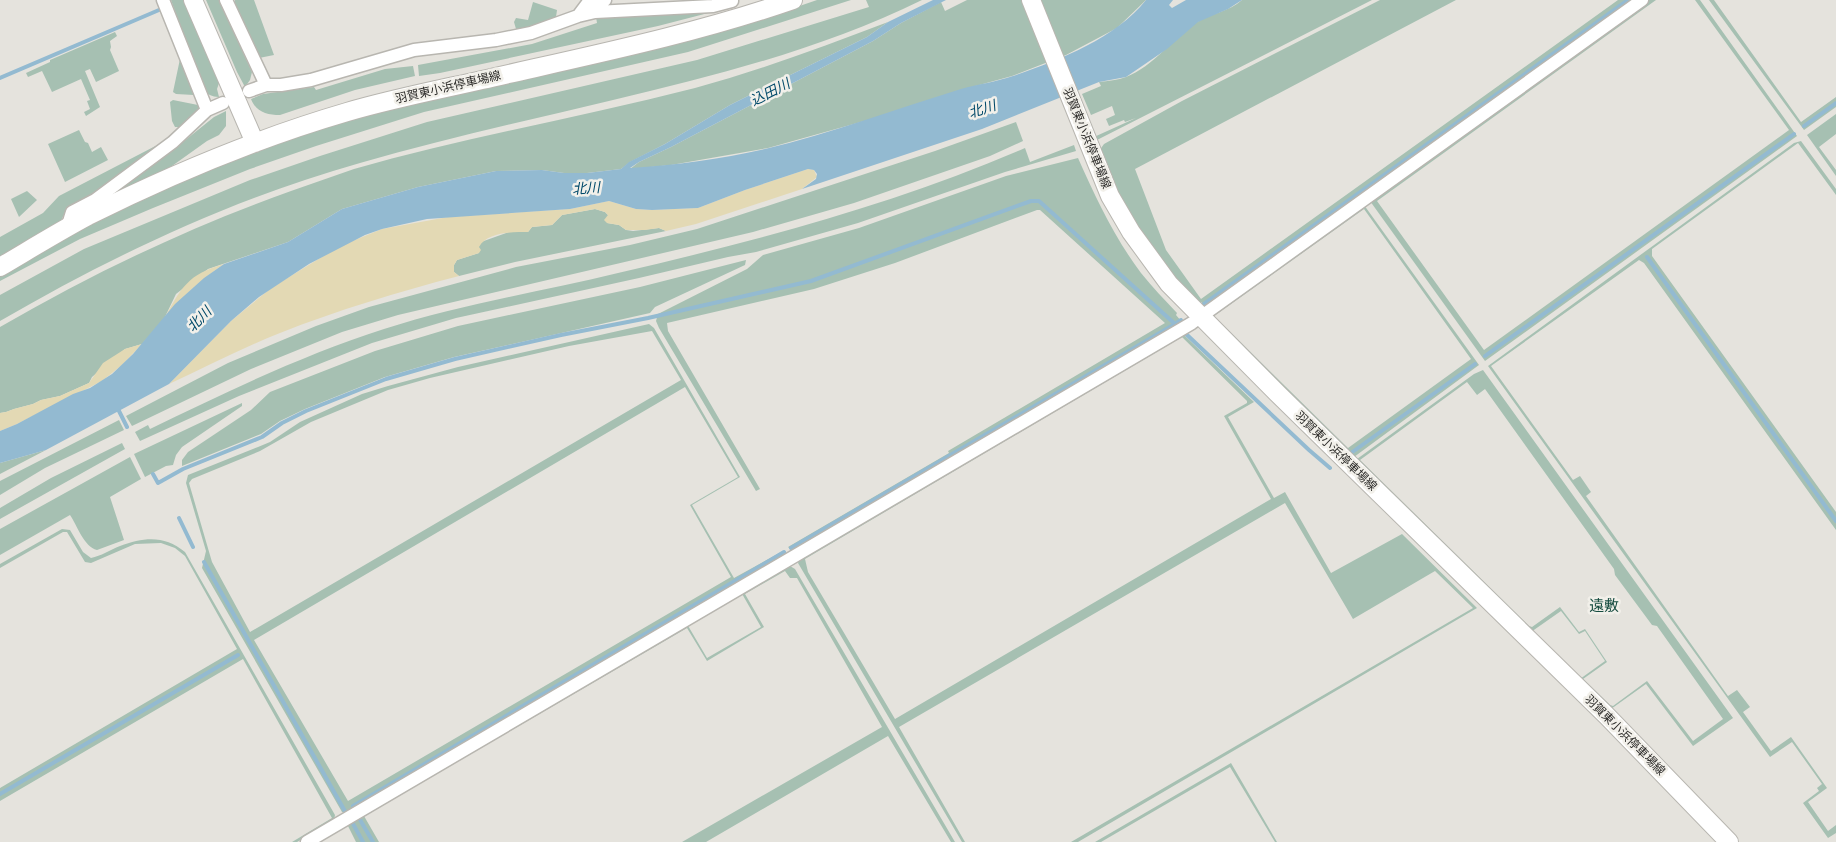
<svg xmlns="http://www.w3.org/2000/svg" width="1836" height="842" font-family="'Roboto Serif','Noto Sans JP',serif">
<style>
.green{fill:#a6c0b2;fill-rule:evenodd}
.sand{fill:#e3d9b4}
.water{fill:#93bad1}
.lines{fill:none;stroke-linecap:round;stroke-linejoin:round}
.stream{stroke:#93bad1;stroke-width:4}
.street-casing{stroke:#b8b6b0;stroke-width:15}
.secondary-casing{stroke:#b8b6b0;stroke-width:20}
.street{stroke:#fff;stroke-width:12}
.secondary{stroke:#fff;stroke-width:18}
.labels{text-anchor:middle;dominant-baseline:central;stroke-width:5;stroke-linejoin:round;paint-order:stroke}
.street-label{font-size:12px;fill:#2c2b29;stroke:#f2f0ea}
.water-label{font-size:14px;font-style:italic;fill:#004969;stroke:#f2f0ea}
.quarter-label{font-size:15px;fill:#154b3f;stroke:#f2f0ea}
</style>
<rect width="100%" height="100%" fill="#e5e3dd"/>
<!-- green -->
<path class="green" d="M171 0H186L220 80 217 89 219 97C212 97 207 94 203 89Z
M206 0H219L252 72 250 80 245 87 237 72Z
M235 0H254L274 55 259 58 235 5Z
M817 0H851L688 52 424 112 316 146 250 169 153 208 80 239 0 281V272L79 230 159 191 206 171 285 141 358 117 785 11Z
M866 0H922C824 48 719 75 613 100 529 120 444 139 360 163 232 199 114 255 0 321V295L84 249 250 180 320 156 427 122 697 60 869 7Z
M967 0H1146L1117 28 1066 55 1012 76 961 90 868 120 768 148 671 165 630 169 639 162 671 147 873 41 901 23 941 2 945 11Z
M1242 0H1372L1095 141 1094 137 1136 118 1125 122 1124 120 1109 126 1106 119 1115 115 1112 106 1091 115 1082 94 1101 86 1099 82C1108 81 1118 80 1126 77 1154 66 1172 39 1197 22 1211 13 1229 12 1242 0Z
M1380 0H1456L1135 169 1166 250 1201 299 1618 0H1635L1206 307 1201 302 1197 303 1173 278 1125 208 1099 151 1104 144 1182 101Z
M1648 0H1656L1377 201 1484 350 1789 130 1695 0H1700L1797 136 1485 361 1370 201Z
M1709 0H1714L1801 122 1836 97V107L1804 130Z
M533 2 557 10 556 17 529 27 516 29 514 22 516 18 528 20Z
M716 11 658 26 440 73 419 76 418 65 532 44 597 23 596 17Z
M888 22 867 37 730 105 665 144 630 162 621 169 587 173H564L542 170 496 171 418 187 342 209 288 242 208 269 176 294 164 319 142 344 125 349 92 377 89 383 60 396 41 400 33 404 14 409 6 412 0 413V327C93 273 190 227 291 191 312 184 333 176 354 169 467 137 582 117 695 88 761 70 825 46 888 22Z
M115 32 117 36 110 41 111 47 110 50 119 71 96 82 90 69 85 71 100 107 86 116 84 112 90 109 87 101 90 100 81 79 52 92 42 71 28 77 26 73 50 62V60Z
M180 59 194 95 176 94 173 92Z
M413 66 415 76 355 90 280 115C267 115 256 112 251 99L263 94 314 87 316 90 385 69Z
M173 100 198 105 199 108 194 116 181 127H175L172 121 170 102Z
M226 111V126L219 135 207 141 172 166 141 184 98 204 178 146 214 117Z
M1836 114V134L1819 147 1836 170V176L1807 135Z
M1016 122 1023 141 990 156 854 203 753 232 398 315 342 332 251 369 132 426 126 416 228 363 316 326 369 307 516 267 630 245 697 229 935 151Z
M79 130 85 142 88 143 92 152 101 147 108 160 65 182 48 144Z
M167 140 92 195 67 208 59 225 0 260V237L43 213 59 196Z
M1801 141 1836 189V195L1798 143 1652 249V256L1836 512V530L1644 263 1639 260 1491 366 1573 480 1580 476 1591 492 1586 496 1728 696 1737 690 1750 707 1743 712 1771 751 1791 737 1827 788 1808 802 1828 831 1836 825V833L1828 838 1803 803 1819 791 1817 788 1822 784 1792 742 1770 757 1488 366 1794 143Z
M1074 145 1076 151 1005 172 858 223 756 252 728 257 639 278 456 318 372 343 239 396 140 441 135 432 148 425 150 429C226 392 303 355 384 329 461 304 540 292 618 273 756 241 896 204 1025 148L1030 162Z
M1078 158C1096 198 1114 237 1141 273 1152 287 1165 300 1177 313L1176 315 1182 322 793 552 788 547 949 453 948 451 1165 323 1040 210H1037L895 263 814 289 667 323 668 331 760 489 756 491 659 328 656 321 658 314 747 269 763 255 859 228 1006 176Z
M27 191 37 200 19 217 11 199Z
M1364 205 1479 365 1354 457 1211 316ZM1364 209 1471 359 1348 448 1214 316Z
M595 209 605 212 608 215 607 223 619 225 626 230 633 231 659 228 666 231 515 262 459 276 454 272V265L457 260 479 253 478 247 481 242 509 232H528L532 227 552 225 562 215Z
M746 260 745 265 655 307 650 313 454 357 385 377 305 409 280 421 261 434 182 466V460L188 452 251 410 270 392 375 351 458 326 640 287Z
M649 324 654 328 740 477 692 505 734 578 783 551 784 556 344 813 342 812 202 568 206 551 186 483 188 475 258 447 270 442 300 422 362 394 388 386 458 367ZM652 331 681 380 250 632 212 562 189 483 192 479 260 451 311 422 388 390 430 378 569 346ZM685 387 738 477 690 505 731 577 348 801 254 640Z
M1183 334 1254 402 1228 417 1274 498 1285 492 1331 573 1402 534 1477 608 1078 842H1071L1473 608 1435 571 1353 619 1285 503 899 727 965 842H962L798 563 800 557ZM1182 337 1247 401V403L1224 416 1271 499 895 719 808 572 805 559Z
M1483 370 1733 718 1693 746 1646 684 1611 709 1580 679 1605 661 1585 631 1579 634 1561 611 1531 632 1357 459 1474 374ZM1467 382 1477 395 1485 389 1614 569 1615 575 1652 625 1657 626 1723 719 1693 741 1647 681 1613 706 1610 705 1583 679 1607 662 1585 629 1579 632 1560 607 1532 627 1529 626 1360 460Z
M242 403V406L182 447 176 455 173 465 166 466 145 477 134 454Z
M119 420 124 430 45 468 0 495V481Z
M122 443 125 449 0 519V508L51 478Z
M46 450 0 474V463Z
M130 457 141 479 110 497 124 540 97 550C84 547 77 525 70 515L0 555V529Z
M62 529 70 530 83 552 91 558C101 556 110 550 120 546 144 537 165 535 185 552L335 815 334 820 297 842H292L332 818 243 659 0 801V788L237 649 185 556 175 548 161 543 135 544 91 563 85 562 67 532H63L0 568V564Z
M790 566 795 569 955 842H951L888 736 706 842H682L882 727 797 578H790L785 571 745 594 764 627 707 661 687 628 364 816 379 842H356L348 826 350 822 687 624 707 658 761 627 741 592Z
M1231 763 1277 842H1275L1230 767 1101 842H1095Z"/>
<!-- sand -->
<path class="sand" d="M808 169 814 170 817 177 802 189 696 224 666 231 659 228 645 230H626L619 225 607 223 604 220 608 215 605 212 595 209 562 215 552 225 532 227 528 232C513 232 487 232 479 247L481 250 479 253 457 260 454 265V272L459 276C398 292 338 310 280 333 242 348 206 367 169 384L231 321 271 288 330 252 350 242 382 229 448 217 570 209 609 201 636 209 651 210 698 208 745 190Z
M224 264C201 280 181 297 164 319 181 288 188 274 224 264Z
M142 344 122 365 102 381 17 424 0 431V413L6 412 14 409 33 404 41 400 60 396 89 383 103 363 125 349Z"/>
<!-- water -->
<path class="water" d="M933 0H946L901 23 873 41 671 147 639 162 630 168C676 165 721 159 765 149 832 133 896 109 961 89 978 84 996 82 1013 76 1059 60 1115 39 1146 0H1173L1169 5 1172 8 1186 0H1242L1228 9 1198 22 1167 49 1126 77 1099 82 982 129 802 189 816 179 817 174 814 170 808 169 745 190 698 208 652 210 636 209 609 201 570 209 427 219 382 229 365 235 309 264 259 297 231 321 169 384 46 450 0 463V431L17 424 73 394 90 388 112 374 133 354 175 304 204 278 224 264 288 242 342 209 418 187 496 171 542 170 564 173H587L621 169 629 162 665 144 730 105 867 37 888 22Z"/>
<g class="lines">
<!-- stream -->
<path class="stream" d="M0 78 159 10
M1804 126 1836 103
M1647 257 1836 521
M1204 304 1628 0
M1185 333 1309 450 1330 468
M1485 356 1794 134
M119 411 127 427
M1351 453 1475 364
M153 474 158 483 183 469 262 437 282 423 306 411 386 379 455 359 561 335 648 318 811 281 1031 201H1039L1175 324 1181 320
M179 518 193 547
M791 548 1175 324
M204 562 346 813
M0 794 238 655
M354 808 353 806 784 552
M359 818 373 842
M352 822 363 842"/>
<!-- street casing -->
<g class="street-casing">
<path id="street" d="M163 0 207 110
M226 0 266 85
M578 16 595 12 713 6 732 1
M249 91 266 85H281L311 80 414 50 496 40 531 33 578 16 587 4 605 0
M67 228 72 212 95 200 173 142 207 110 223 103
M307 842 1192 323 1642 0"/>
</g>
<!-- secondary casing -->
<g class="secondary-casing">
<path id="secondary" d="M193 0 255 143
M1031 0 1110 196 1131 232 1169 284 1279 395 1606 715 1729 842
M0 267C29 250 58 232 88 216 170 175 258 138 347 112 391 99 437 90 482 80 587 56 692 35 793 0"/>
</g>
<!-- street -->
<use href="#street" class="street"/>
<!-- secondary -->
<use href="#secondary" class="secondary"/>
</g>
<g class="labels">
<!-- street labels -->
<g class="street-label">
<text transform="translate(448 87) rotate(-13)">羽賀東小浜停車場線</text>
<text transform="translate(1087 138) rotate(68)">羽賀東小浜停車場線</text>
<text transform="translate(1336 451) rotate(44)">羽賀東小浜停車場線</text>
<text transform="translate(1625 735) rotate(45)">羽賀東小浜停車場線</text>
</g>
<!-- water labels -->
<g class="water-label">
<text transform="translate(770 92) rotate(-27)">込田川</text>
<text transform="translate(982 109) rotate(-18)">北川</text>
<text transform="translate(586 188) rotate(-4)">北川</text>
<text transform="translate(199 319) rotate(-46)">北川</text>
</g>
<!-- quarter labels -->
<g class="quarter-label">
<text x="1604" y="606">遠敷</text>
</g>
</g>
</svg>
